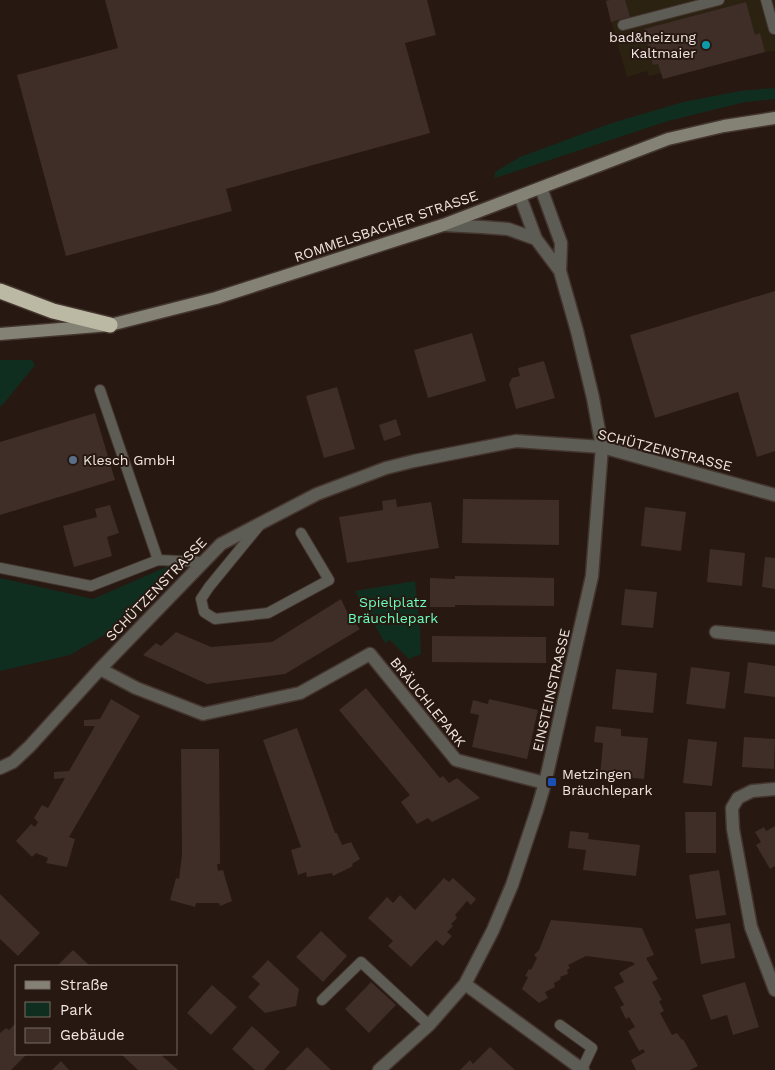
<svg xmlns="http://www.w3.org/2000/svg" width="775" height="1070" font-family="'Work Sans',sans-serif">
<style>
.commercial{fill:#2b2212}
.green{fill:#102e20}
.building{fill:#3f2d27}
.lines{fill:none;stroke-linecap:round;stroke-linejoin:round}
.lane-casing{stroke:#44352f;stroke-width:12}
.street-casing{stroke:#44352f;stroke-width:15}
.secondary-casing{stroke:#44352f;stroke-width:15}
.highway-casing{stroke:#44352f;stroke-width:18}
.lane{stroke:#5e5d55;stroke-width:10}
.street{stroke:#5e5d55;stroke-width:12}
.secondary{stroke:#838275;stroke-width:12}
.highway{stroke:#bbb9a4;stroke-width:15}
.culture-dot{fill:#0f9aa8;stroke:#281812;stroke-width:2}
.service-dot{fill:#5c6f8a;stroke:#281812;stroke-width:2}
.transit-dot{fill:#1a4fb4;stroke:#281812;stroke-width:2}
.labels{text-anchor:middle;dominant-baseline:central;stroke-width:4;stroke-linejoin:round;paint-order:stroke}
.poi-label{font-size:14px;fill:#f1e6e1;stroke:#281812;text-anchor:start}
.street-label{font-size:14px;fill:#f1e6e1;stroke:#281812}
.park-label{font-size:14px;fill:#6cfebc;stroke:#281812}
</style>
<rect width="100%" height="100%" fill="#281812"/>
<!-- commercial -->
<path class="commercial" d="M605 0H775V51L765 52 663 79 661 73 649 76 647 71 627 77Z"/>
<!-- green -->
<path class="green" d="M775 88V99L745 102 668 121 495 178V172L520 157 612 123 683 102 740 91Z
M0 360H32L35 365 5 402 0 407Z
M173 564 127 622 70 655 0 671V578L93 599Z
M415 581 420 630 421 654 409 659 390 640 385 643 355 591Z"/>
<!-- building -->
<path class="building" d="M105 0H427L436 35 405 43 430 133 226 189 232 211 66 256 17 75 118 48Z
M610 0H625L630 17 611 22 606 1Z
M746 2 755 35 760 33 765 52 663 79 658 64 653 65 644 29Z
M775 291V451L757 457 738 392 655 418 630 335Z
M472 333 486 381 428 398 414 350Z
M544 361 555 398 516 409 509 384 512 378 520 376 518 368Z
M337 387 355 449 324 458 306 396Z
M95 413 115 480 0 515V442Z
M396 419 401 435 384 441 379 425Z
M396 499 397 507 431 502 439 548 347 563 339 517 383 510 382 501Z
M463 499 559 500V545L462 543Z
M110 505 119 533 107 537 112 556 74 567 63 526 97 517 95 509Z
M645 507 686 512 681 551 641 546Z
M710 549 745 553 742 586 707 582Z
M765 557 775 558V589L762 587Z
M455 576 554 578V606L455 605V607H430V578L455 579Z
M625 589 657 592 653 628 621 625Z
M341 599 348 614 360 629 285 674 207 684 143 655 156 643 161 646 176 632 211 647 272 642Z
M432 636 546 637V663L432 662Z
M748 662 775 666V697L744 693Z
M691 667 730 672 725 709 686 704Z
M616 669 657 673 653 713 612 709Z
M366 688 440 778 443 776 449 783 457 778 480 798 432 822 428 818 417 824 401 802 410 795 339 710Z
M111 699 140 716 69 837 75 839 67 867 46 863 48 858 36 853 32 857 16 841 31 824 35 827 38 822 34 818 42 805 48 808 65 778 54 779V772L69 771 95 726H84V720L100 719Z
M489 699 538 710 527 759 472 747 479 715 470 713 473 700 488 704Z
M596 726 621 729V736L648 738 644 779 600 775 603 743 594 742Z
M297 728 335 833H337L342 845 351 842 360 859 352 864 353 866 333 876 332 873 307 877 306 872 298 875 291 850 301 847 263 740Z
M744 737 775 739 774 769 742 767Z
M688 739 717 742 712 786 683 783Z
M181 749H219L220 864H217L218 871 223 870 232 901 220 906 219 903H196L195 907 170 900 176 878 179 879 182 855Z
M685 812H716V853H686Z
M775 826V866L770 869 756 845 761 842 755 832 764 827 766 831Z
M570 831 589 833 588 839 640 845 636 876 583 870 586 850 568 848Z
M719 870 726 915 696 919 689 875Z
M444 878 449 882 453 878 476 899 471 905 467 901 455 915 457 918 451 924 453 926 447 932 452 936 443 946 436 940 411 967 388 946 393 941 368 918 387 897 393 903 400 895 415 910Z
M0 894 40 933 18 956 0 939Z
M551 920 642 928 654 955 646 958 658 979 652 982 662 1000 659 1001 664 1011 660 1013 672 1035 677 1033 682 1040 683 1039 698 1066 690 1070H636L631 1060 645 1052 643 1049 639 1051 628 1031 635 1027 629 1017 626 1019 620 1007 624 1005 614 987 624 982 619 973 635 964 632 962 586 956 568 965 570 968 567 970 568 974 560 977 561 979 554 983 555 987 545 992 548 998 539 1003 522 989 528 977 525 976 529 969 531 970 537 958 534 955 539 950Z
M730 923 735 958 701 964 695 929Z
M321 931 347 956 323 982 296 957Z
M73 950 90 966H57Z
M268 960 299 989 296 1006 265 1013 248 997 260 984 252 977Z
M371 982 396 1005 369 1033 345 1009Z
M745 982 759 1027 733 1035 727 1015 711 1020 702 995Z
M212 985 237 1007 211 1035 187 1013Z
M16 1023V1054H27L11 1070H0V1033L6 1028 9 1030Z
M252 1026 280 1052 264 1070H255L232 1049Z
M307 1047 331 1070H285Z
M490 1047 515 1070H460L470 1060 473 1064Z
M121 1054H160L178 1070H138Z
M61 1061 69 1070H52Z"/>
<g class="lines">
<!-- lane casing -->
<g class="lane-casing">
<path id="lane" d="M766 0 774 29
M623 25 719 0
M100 390 158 560
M259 526 209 587 201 599 204 612 215 619 268 613 329 580 301 533
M0 568 91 586 158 560 202 562
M322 1000 361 962 429 1025
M560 1025 592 1048 582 1069"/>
</g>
<!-- street casing -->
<g class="street-casing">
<path id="street" d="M520 196 536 239 560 271
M443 225 482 227 508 229 536 239
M716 632 775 638
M100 669 136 688 203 714 300 693 370 654 456 760 545 783
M0 768 13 762 30 746 100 669 221 544 317 494 386 468 414 461 516 441 602 447 775 495
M775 789 752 791 738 798 732 808 733 829 751 927 775 990
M465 984 583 1070
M379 1070 429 1025 465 984 493 930 512 885 537 810 545 783 592 576 602 447 593 398 577 331 560 271 561 243 541 188"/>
</g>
<!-- secondary casing -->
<g class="secondary-casing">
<path id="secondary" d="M0 334 110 325 216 298 443 225 668 139 724 126 775 118"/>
</g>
<!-- highway casing -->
<g class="highway-casing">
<path id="highway" d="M0 291 53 311 110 325"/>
</g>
<!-- lane -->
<use href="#lane" class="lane"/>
<!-- street -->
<use href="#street" class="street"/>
<!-- secondary -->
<use href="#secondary" class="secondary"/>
<!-- highway -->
<use href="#highway" class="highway"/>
</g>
<!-- markers -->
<circle class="culture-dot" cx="706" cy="45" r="5"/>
<circle class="service-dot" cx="73" cy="460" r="5"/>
<rect class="transit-dot" x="547" y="777" width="10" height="10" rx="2.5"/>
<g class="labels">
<!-- poi labels -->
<g class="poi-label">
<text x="696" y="37" text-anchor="end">bad&amp;heizung<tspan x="696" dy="16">Kaltmaier</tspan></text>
<text x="83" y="460">Klesch GmbH</text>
<text x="562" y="774">Metzingen<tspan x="562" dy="16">Bräuchlepark</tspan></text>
</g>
<!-- street labels -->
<g class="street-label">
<text transform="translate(386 226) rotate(-19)">ROMMELSBACHER STRASSE</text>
<text transform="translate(665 450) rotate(14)">SCHÜTZENSTRASSE</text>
<text transform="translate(156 589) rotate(-46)">SCHÜTZENSTRASSE</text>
<text transform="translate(551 690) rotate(-77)">EINSTEINSTRASSE</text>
<text transform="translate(428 702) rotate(51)">BRÄUCHLEPARK</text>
</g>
<!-- park labels -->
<g class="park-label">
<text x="393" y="602">Spielplatz<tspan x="393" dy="16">Bräuchlepark</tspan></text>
</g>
</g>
<!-- legend -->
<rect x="15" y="965" width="162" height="90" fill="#281812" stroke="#786a65"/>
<rect x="25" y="981" width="25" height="8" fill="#838275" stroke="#786a65"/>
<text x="60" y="990" font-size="15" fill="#f1e6e1">Straße</text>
<rect x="25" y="1002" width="25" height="15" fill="#102e20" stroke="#786a65"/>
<text x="60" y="1015" font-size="15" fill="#f1e6e1">Park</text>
<rect x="25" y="1028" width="25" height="15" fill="#3f2d27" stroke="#786a65"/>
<text x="60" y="1040" font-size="15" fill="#f1e6e1">Gebäude</text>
</svg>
